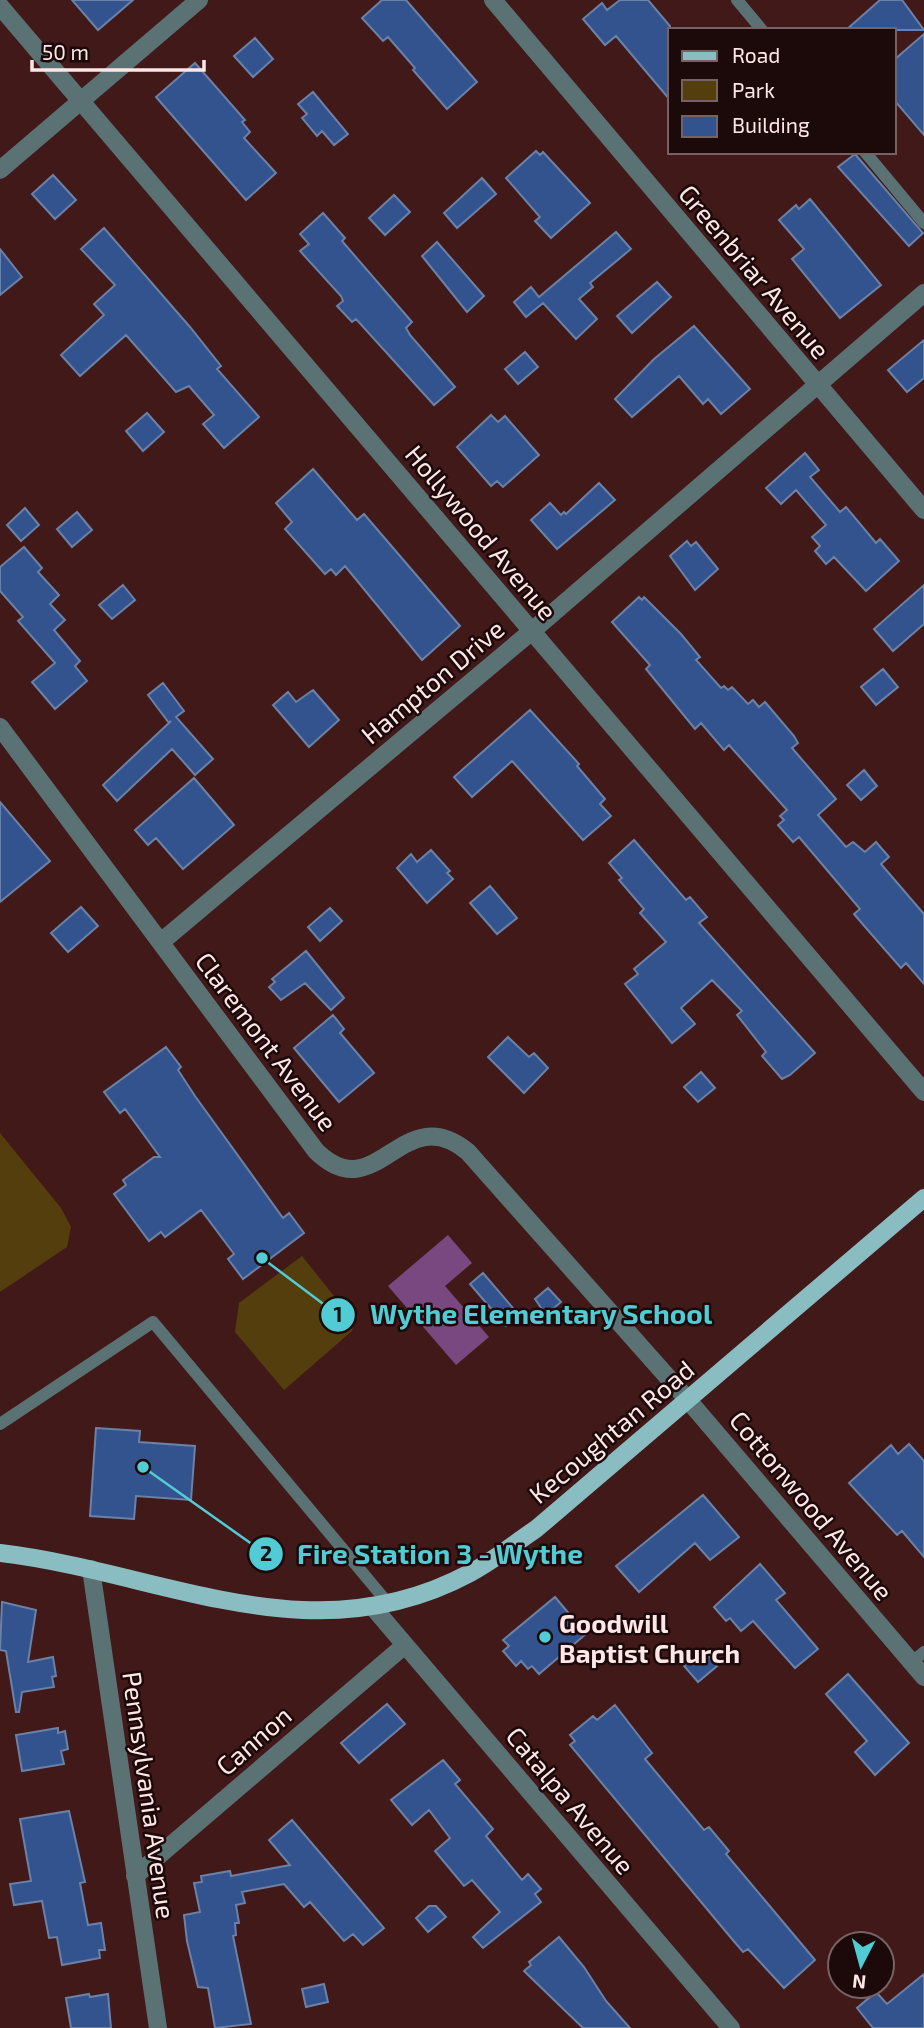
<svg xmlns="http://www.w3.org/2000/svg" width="924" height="2028" font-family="'Exo 2',sans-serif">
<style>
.green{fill:#543e0d}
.water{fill:#794881}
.building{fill:#33538e;stroke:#6b81a6;stroke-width:2}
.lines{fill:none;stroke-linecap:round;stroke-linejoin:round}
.service{stroke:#5a7274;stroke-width:12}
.minor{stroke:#5a7274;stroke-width:18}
.primary{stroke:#8abdc1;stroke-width:18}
.poi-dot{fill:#51ccd5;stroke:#1c0a0a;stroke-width:2.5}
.labels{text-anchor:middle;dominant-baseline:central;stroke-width:5;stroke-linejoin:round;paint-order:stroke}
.street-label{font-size:26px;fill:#fee7e6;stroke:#1c0a0a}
.poi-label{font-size:26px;font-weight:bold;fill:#fee7e6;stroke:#1c0a0a;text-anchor:start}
.leader{fill:none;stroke:#51ccd5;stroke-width:2.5}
.callout-dot{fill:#51ccd5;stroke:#1c0a0a;stroke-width:2.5}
.mark-label{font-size:21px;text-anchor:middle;font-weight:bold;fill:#111}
.callout-label{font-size:28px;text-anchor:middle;font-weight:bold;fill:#51ccd5;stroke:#1c0a0a;stroke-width:5;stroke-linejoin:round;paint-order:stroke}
</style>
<rect width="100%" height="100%" fill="#411919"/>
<!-- green -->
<path class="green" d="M0 1133 61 1208 71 1227 67 1247 0 1292Z
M302 1256 354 1321 352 1331 284 1390 235 1332 239 1303Z"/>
<!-- water -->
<path class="water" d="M448 1235 472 1263 445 1286 489 1337 456 1365 388 1286Z"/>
<!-- building -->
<path class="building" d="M72 0H133L98 30Z
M382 0H406L477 82 447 109 413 70 415 68 388 37 383 41 362 18Z
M620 0H648L670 26V100L616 36 605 45 583 19 602 3 607 10Z
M880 0H902L924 30H846Z
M924 34V135L894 100V60Z
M255 38 273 59 253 77 234 56Z
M195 63 245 120 242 122 250 132 244 138 276 173 246 200 156 97Z
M313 92 348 134 334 145 322 131 317 136 302 118 307 114 298 104Z
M536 151 540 155 543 152 590 203 551 238 535 221 540 217 506 178Z
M855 154 923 233 909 246 838 167Z
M53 175 76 200 55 219 32 194Z
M482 178 496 194 457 228 444 213Z
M394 195 410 212 385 235 369 218Z
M810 199 881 285 840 318 792 259 804 249 779 220 796 205 799 209Z
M323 213 345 238 342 241 412 322 406 328 410 335 455 387 434 405 356 319 352 322 337 306 343 301 341 296 300 251 309 244 300 234Z
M104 228 190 327 221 366 217 369 259 417 224 448 203 424 214 415 189 386 176 392 126 335 80 376 61 355 104 315 94 304 115 285 81 249Z
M616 232 631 249 590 283 593 287 579 299 597 319 576 339 543 303 526 317 514 302 531 287 539 297Z
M437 242 484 296 467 312 422 256Z
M0 249 22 277 0 295Z
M657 282 671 297 632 333 617 316Z
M694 326 750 389 721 414 708 399 703 404 679 376 632 417 615 399 654 359Z
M924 340V378L907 392 888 370Z
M525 352 538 367 518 384 505 369Z
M147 413 164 432 143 451 126 431Z
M491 415 498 422 505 416 539 455 503 487 497 481 491 486 457 447Z
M805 453 819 470 810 477 840 512 846 507 876 543 880 539 899 561 866 591 834 557 826 564 815 551 820 546 812 537 826 525 796 490 781 504 766 488Z
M313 469 357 520 364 514 460 626 422 660 345 566 336 575 331 569 325 574 285 529 292 522 276 503Z
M599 483 615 500 557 549 531 520 550 503 561 515 564 512 566 514Z
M25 508 39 525 21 541 7 525Z
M77 512 92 530 72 547 57 529Z
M687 541 691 546 696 542 718 569 695 590 670 556Z
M24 547 42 568 38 572 59 595 50 604 65 620 54 630 80 661 75 666 87 681 55 709 32 682 55 663 18 621 23 617 0 591V567Z
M123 585 135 600 112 619 99 605Z
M924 585V624L893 651 874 629Z
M639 597 642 600 644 597 681 634 700 657 696 660 721 688 724 686 728 690 732 687 748 704 753 700 759 707 765 702 794 736 798 743 792 748 836 799 818 815 846 847 853 842 865 852 876 842 889 857 881 864 924 914V984L906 963 901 968 866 928 854 914 860 909 799 837 793 842 778 825 784 820 780 816 787 810 729 745 724 750 701 723 695 729 646 669 650 665 612 622Z
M883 669 898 687 876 705 861 687Z
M163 683 184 711 176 717 213 759 195 775 172 749 117 801 103 785 171 721 169 723 148 695Z
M313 690 339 720 309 747 273 705 288 692 296 702Z
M530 710 579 764 577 766 605 799 600 804 611 816 583 840 512 761 472 797 454 777Z
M864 770 877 786 861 800 847 785Z
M194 778 234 825 183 869 156 838 148 845 135 830Z
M0 802 50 861 0 902Z
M634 840 686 900 690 897 707 917 699 923 815 1053 790 1075 782 1079 762 1056 766 1052 737 1015 742 1011 712 980 681 1008 695 1024 672 1043 625 984 638 974 634 969 666 942 640 913 644 909 619 880 622 878 609 863Z
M431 850 450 871 447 873 453 879 427 903 397 868 411 854 417 862Z
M490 886 517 918 497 934 470 903Z
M81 907 98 926 68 952 51 933Z
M330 908 342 921 320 941 308 927Z
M306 951 344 998 331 1010 305 983 281 1000 269 987 275 982 272 979Z
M333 1015 344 1029 340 1033 374 1073 339 1102 294 1048Z
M508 1037 529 1057 534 1053 548 1068 524 1093 488 1057Z
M166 1047 181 1067 178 1070 195 1096 283 1218 289 1213 304 1233 243 1279 228 1259 234 1254 201 1210 165 1237 161 1232 149 1241 114 1194 126 1185 123 1180 154 1157H160L125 1109 120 1113 104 1092Z
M701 1072 715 1088 698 1102 684 1087Z
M483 1273 519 1315 506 1326 470 1284Z
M548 1288 561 1302 546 1315 535 1299Z
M96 1428 140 1431 139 1442 195 1446 191 1500 136 1496 134 1519 90 1516Z
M909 1444 924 1461V1557L902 1531 897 1535 849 1483 891 1445 898 1454Z
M703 1495 739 1537 710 1560 695 1543 639 1592 616 1566Z
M760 1564 785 1593 776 1600 818 1649 795 1668 753 1621 741 1631 730 1618 726 1621 714 1607Z
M555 1597 586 1634 539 1674 532 1666 528 1669 521 1661 516 1666 503 1651 509 1646 503 1640Z
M2 1602 36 1610 28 1662 53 1657 56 1676 52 1677 54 1687 22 1692 19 1712H16L6 1651 0 1650Z
M704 1650 717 1666 698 1682 684 1666Z
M848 1674 909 1743 875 1775 855 1752 867 1741 826 1694Z
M387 1704 405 1724 359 1763 341 1743Z
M615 1705 652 1753 645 1759 704 1830 709 1827 729 1851 726 1854 815 1960 784 1988 748 1949 743 1952 732 1939 570 1745 575 1741 570 1735 593 1716 597 1720Z
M58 1728V1733L65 1731 68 1749 61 1751 64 1764 22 1771 16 1735Z
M443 1760 460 1780 455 1784 493 1829 486 1836 522 1880 528 1874 541 1889 535 1894 541 1902 483 1948 473 1937 500 1912 472 1880 464 1886 435 1851 450 1838 429 1810 412 1825 391 1800Z
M69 1811 85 1882 80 1883 88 1925 101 1923 105 1950H99L100 1958 62 1965 57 1937 49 1938 42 1901 14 1905 10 1884 31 1881 20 1819Z
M292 1820 384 1928 363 1945 353 1934 344 1941 310 1902 304 1907 284 1884 242 1892 245 1903 236 1905 239 1923H235L236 1935 233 1936 251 2024 215 2028 208 1988 198 1987 187 1941 184 1915 200 1912 194 1883 202 1882 201 1876 230 1871 231 1876 290 1865 269 1840Z
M429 1906H436L446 1917 428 1932 416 1918Z
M559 1937 584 1967 606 2001 630 2028H583L524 1971 531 1965 529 1962Z
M924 1974V2028H873L857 2008 876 1992 887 2004Z
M324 1984 328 2002 306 2007 302 1989Z
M89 1994 90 1997 108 1994 111 2028H71L66 1998Z"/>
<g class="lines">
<!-- service -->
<path class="service" d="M737 0 762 30
M865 152 924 223
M0 1424 153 1322 387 1602
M912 1662 924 1652"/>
<!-- minor -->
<path class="minor" d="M493 0 924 510
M0 6 924 1092
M0 170 199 0
M0 727 316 1151C377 1211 402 1097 468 1152L688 1400 924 1677
M161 942 532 631 924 293
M91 1569 158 2028
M372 1606 731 2028
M135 1876 405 1645"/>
<!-- primary -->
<path class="primary" d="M0 1553C162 1572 310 1659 470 1573 493 1561 515 1543 536 1529L924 1198"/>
</g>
<!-- markers -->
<circle class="poi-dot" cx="545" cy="1637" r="7"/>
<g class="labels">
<!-- street labels -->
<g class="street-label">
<text transform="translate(755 271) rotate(50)">Greenbriar Avenue</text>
<text transform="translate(482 532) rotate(50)">Hollywood Avenue</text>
<text transform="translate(432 681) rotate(-40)">Hampton Drive</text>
<text transform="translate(267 1041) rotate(53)">Claremont Avenue</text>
<text transform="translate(611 1431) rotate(-40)">Kecoughtan Road</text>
<text transform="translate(812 1505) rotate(50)">Cottonwood Avenue</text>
<text transform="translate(253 1740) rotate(-41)">Cannon</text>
<text transform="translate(150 1795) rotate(82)">Pennsylvania Avenue</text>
<text transform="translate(571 1800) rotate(50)">Catalpa Avenue</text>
</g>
<!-- poi labels -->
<g class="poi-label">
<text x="559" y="1622">Goodwill<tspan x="559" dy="30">Baptist Church</tspan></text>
</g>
</g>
<!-- callouts -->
<path class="leader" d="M262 1258L338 1315M143 1467L266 1554"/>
<g class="callout-dot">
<circle cx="262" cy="1258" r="7"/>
<circle cx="143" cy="1467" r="7"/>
<circle cx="338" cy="1315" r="18"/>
<circle cx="266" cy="1554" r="18"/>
</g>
<g class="mark-label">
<text x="338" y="1322">1</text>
<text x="266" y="1561">2</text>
</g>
<g class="callout-label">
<text x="541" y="1324">Wythe Elementary School</text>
<text x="440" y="1564">Fire Station 3 - Wythe</text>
</g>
<!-- legend -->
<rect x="668" y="28" width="228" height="126" fill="#1c0a0a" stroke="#766262" stroke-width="2"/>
<rect x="682" y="51" width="35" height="10" fill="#8abdc1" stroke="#766262" stroke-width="2"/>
<text x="732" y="63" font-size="21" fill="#fee7e6">Road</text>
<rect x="682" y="80" width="35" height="21" fill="#543e0d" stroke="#766262" stroke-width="2"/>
<text x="732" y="98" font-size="21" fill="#fee7e6">Park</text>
<rect x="682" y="116" width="35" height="21" fill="#33538e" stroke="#766262" stroke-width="2"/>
<text x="732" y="133" font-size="21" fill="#fee7e6">Building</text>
<!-- north arrow -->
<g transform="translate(861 1965) rotate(186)"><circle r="33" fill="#1c0a0a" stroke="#766262" stroke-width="2"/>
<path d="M0-5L12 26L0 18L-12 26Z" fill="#51ccd5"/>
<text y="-10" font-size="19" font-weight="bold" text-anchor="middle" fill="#fee7e6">N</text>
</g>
<!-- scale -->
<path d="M32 60v10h172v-10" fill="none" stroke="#fee7e6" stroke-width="3.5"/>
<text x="42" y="60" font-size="21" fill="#fee7e6" stroke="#1c0a0a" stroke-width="5" paint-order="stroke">50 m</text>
</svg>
